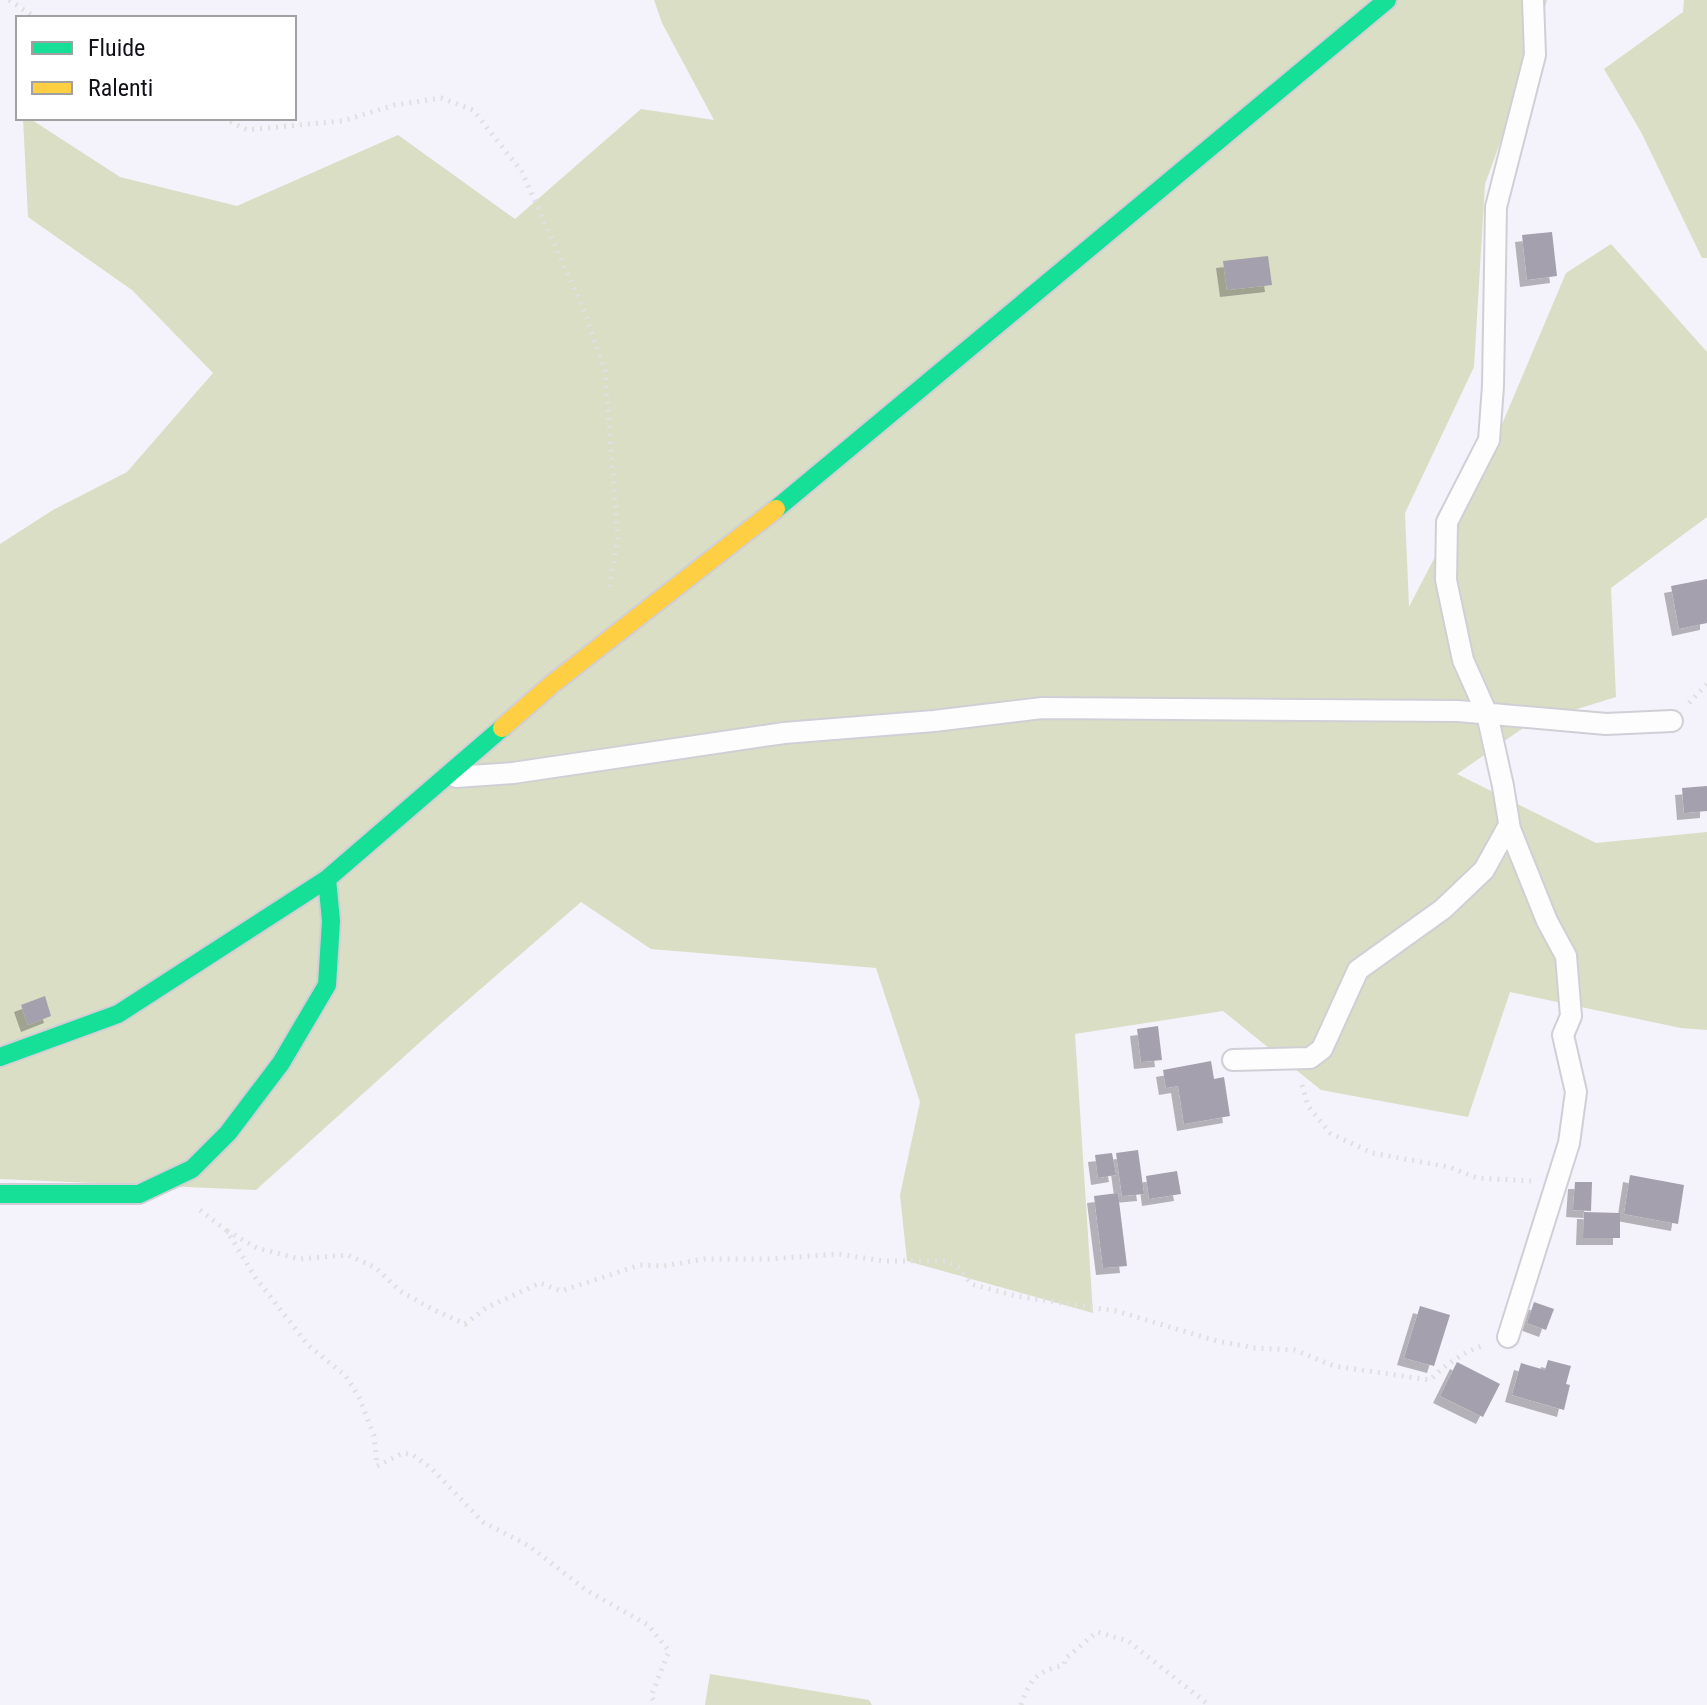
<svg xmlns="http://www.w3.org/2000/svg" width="1707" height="1705" font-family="'Roboto Condensed',sans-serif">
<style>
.green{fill:#dadec5}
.building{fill:#a4a0ad;filter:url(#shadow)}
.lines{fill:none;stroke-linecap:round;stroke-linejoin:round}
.lane-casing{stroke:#d1cfd6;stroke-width:24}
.fast-casing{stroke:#d1cfd6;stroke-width:22}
.slow-casing{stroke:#d1cfd6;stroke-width:22}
.path{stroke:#e0e0e2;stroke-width:5;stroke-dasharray:2 6;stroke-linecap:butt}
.lane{stroke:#fdfdfe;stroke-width:20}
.fast{stroke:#16e098;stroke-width:18}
.slow{stroke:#ffcf43;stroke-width:18}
</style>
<defs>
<filter id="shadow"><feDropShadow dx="-7" dy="7" stdDeviation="0" flood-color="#0004"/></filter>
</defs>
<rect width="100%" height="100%" fill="#f4f2fa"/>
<!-- green -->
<path class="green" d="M654 0H1547L1522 83 1485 184 1474 367 1405 513 1409 607 1494 443 1566 273 1611 244 1707 352V517L1611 588 1616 697 1529 724 1457 774 1596 843 1707 832V1030L1681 1028 1510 992 1468 1117 1321 1090 1223 1011 1075 1034 1093 1313 907 1261 900 1195 920 1102 876 968 651 949 581 902 438 1026 256 1190 0 1179V544L53 510 127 472 213 373 132 290 28 217 23 118H29L120 177 237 206 398 135 515 219 641 109 714 120 662 23Z
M1684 0H1707V258H1702L1641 132 1604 69 1683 12Z
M710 1674 869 1700 872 1705H705Z"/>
<!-- building -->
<path class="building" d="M1552 232 1557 276 1527 280 1522 235Z
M1268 256 1272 285 1227 290 1223 261Z
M1707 579V623L1679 629 1671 586Z
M1707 786V811L1684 813 1682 788Z
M45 996 51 1016 28 1025 21 1005Z
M1158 1026 1162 1060 1141 1062 1137 1029Z
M1211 1061 1214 1079 1224 1077 1230 1116 1184 1124 1178 1086 1166 1088 1163 1070Z
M1138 1150 1144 1194 1122 1196 1116 1153Z
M1112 1153 1116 1175 1098 1178 1095 1155Z
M1177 1171 1181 1194 1149 1199 1146 1176Z
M1630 1175 1684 1185 1678 1224 1624 1214Z
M1575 1182H1592L1591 1211 1573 1210Z
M1118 1193 1127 1266 1103 1268 1094 1196Z
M1584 1212 1620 1213V1238H1583Z
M1534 1302 1554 1309 1546 1330 1527 1323Z
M1420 1306 1450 1315 1434 1366 1404 1358Z
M1548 1360 1571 1366 1566 1384 1570 1385 1564 1410 1512 1395 1521 1363 1545 1370Z
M1457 1362 1500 1384 1483 1417 1440 1396Z"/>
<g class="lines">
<!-- lane casing -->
<g class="lane-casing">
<path id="lane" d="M456 777 513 773 784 733 934 721 1042 708 1458 711 1606 724 1672 721
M1233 1060 1310 1058 1322 1049 1358 970 1443 909 1484 870 1509 825
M1508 1337 1569 1143 1576 1092 1563 1035 1571 1016 1566 956 1547 921 1510 829 1503 786 1487 714 1463 660 1446 580 1447 522 1489 440 1493 386 1496 207 1535 55 1533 0"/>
</g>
<!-- fast casing -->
<g class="fast-casing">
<path id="fast" d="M776 509 1387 0
M0 1057 118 1014 327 879 502 728
M0 1194H139L192 1169 228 1133 281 1063 327 985 331 921 327 879"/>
</g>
<!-- slow casing -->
<g class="slow-casing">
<path id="slow" d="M502 728 551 685 776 509"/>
</g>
<!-- path -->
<path class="path" d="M9 0 36 18
M223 118 247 130 342 121 395 105 441 98 473 110 522 172 583 308 605 371 618 539 609 588
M1689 703 1707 684
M1302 1085 1308 1106 1330 1133 1372 1153 1449 1167 1477 1178 1531 1181
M200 1210 227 1231 255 1277 308 1345 346 1376 360 1399 374 1436 377 1466 403 1453 413 1455 431 1468 483 1522 529 1546 586 1590 648 1625 669 1651 651 1696 656 1705
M227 1231 257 1248 299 1259 348 1255 376 1268 400 1291 434 1310 465 1324 486 1308 540 1283 561 1291 640 1265 664 1266 704 1259H770L838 1254 884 1261H946L959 1268 971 1284 1016 1296 1116 1311 1217 1341 1255 1348 1295 1350 1334 1366 1430 1380C1446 1364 1462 1353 1484 1345
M1021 1705C1030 1679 1036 1672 1064 1665L1065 1659 1097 1632 1128 1641 1209 1705"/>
<!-- lane -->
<use href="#lane" class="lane"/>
<!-- fast -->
<use href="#fast" class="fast"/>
<!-- slow -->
<use href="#slow" class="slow"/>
</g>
<!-- legend -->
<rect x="16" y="16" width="280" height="104" fill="#ffffff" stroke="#a1a0a2" stroke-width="2"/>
<rect x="32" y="42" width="40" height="12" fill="#16e098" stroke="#a1a0a2" stroke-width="2"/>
<text x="88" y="56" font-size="24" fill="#131117">Fluide</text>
<rect x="32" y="82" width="40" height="12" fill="#ffcf43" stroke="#a1a0a2" stroke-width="2"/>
<text x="88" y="96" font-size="24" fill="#131117">Ralenti</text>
</svg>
